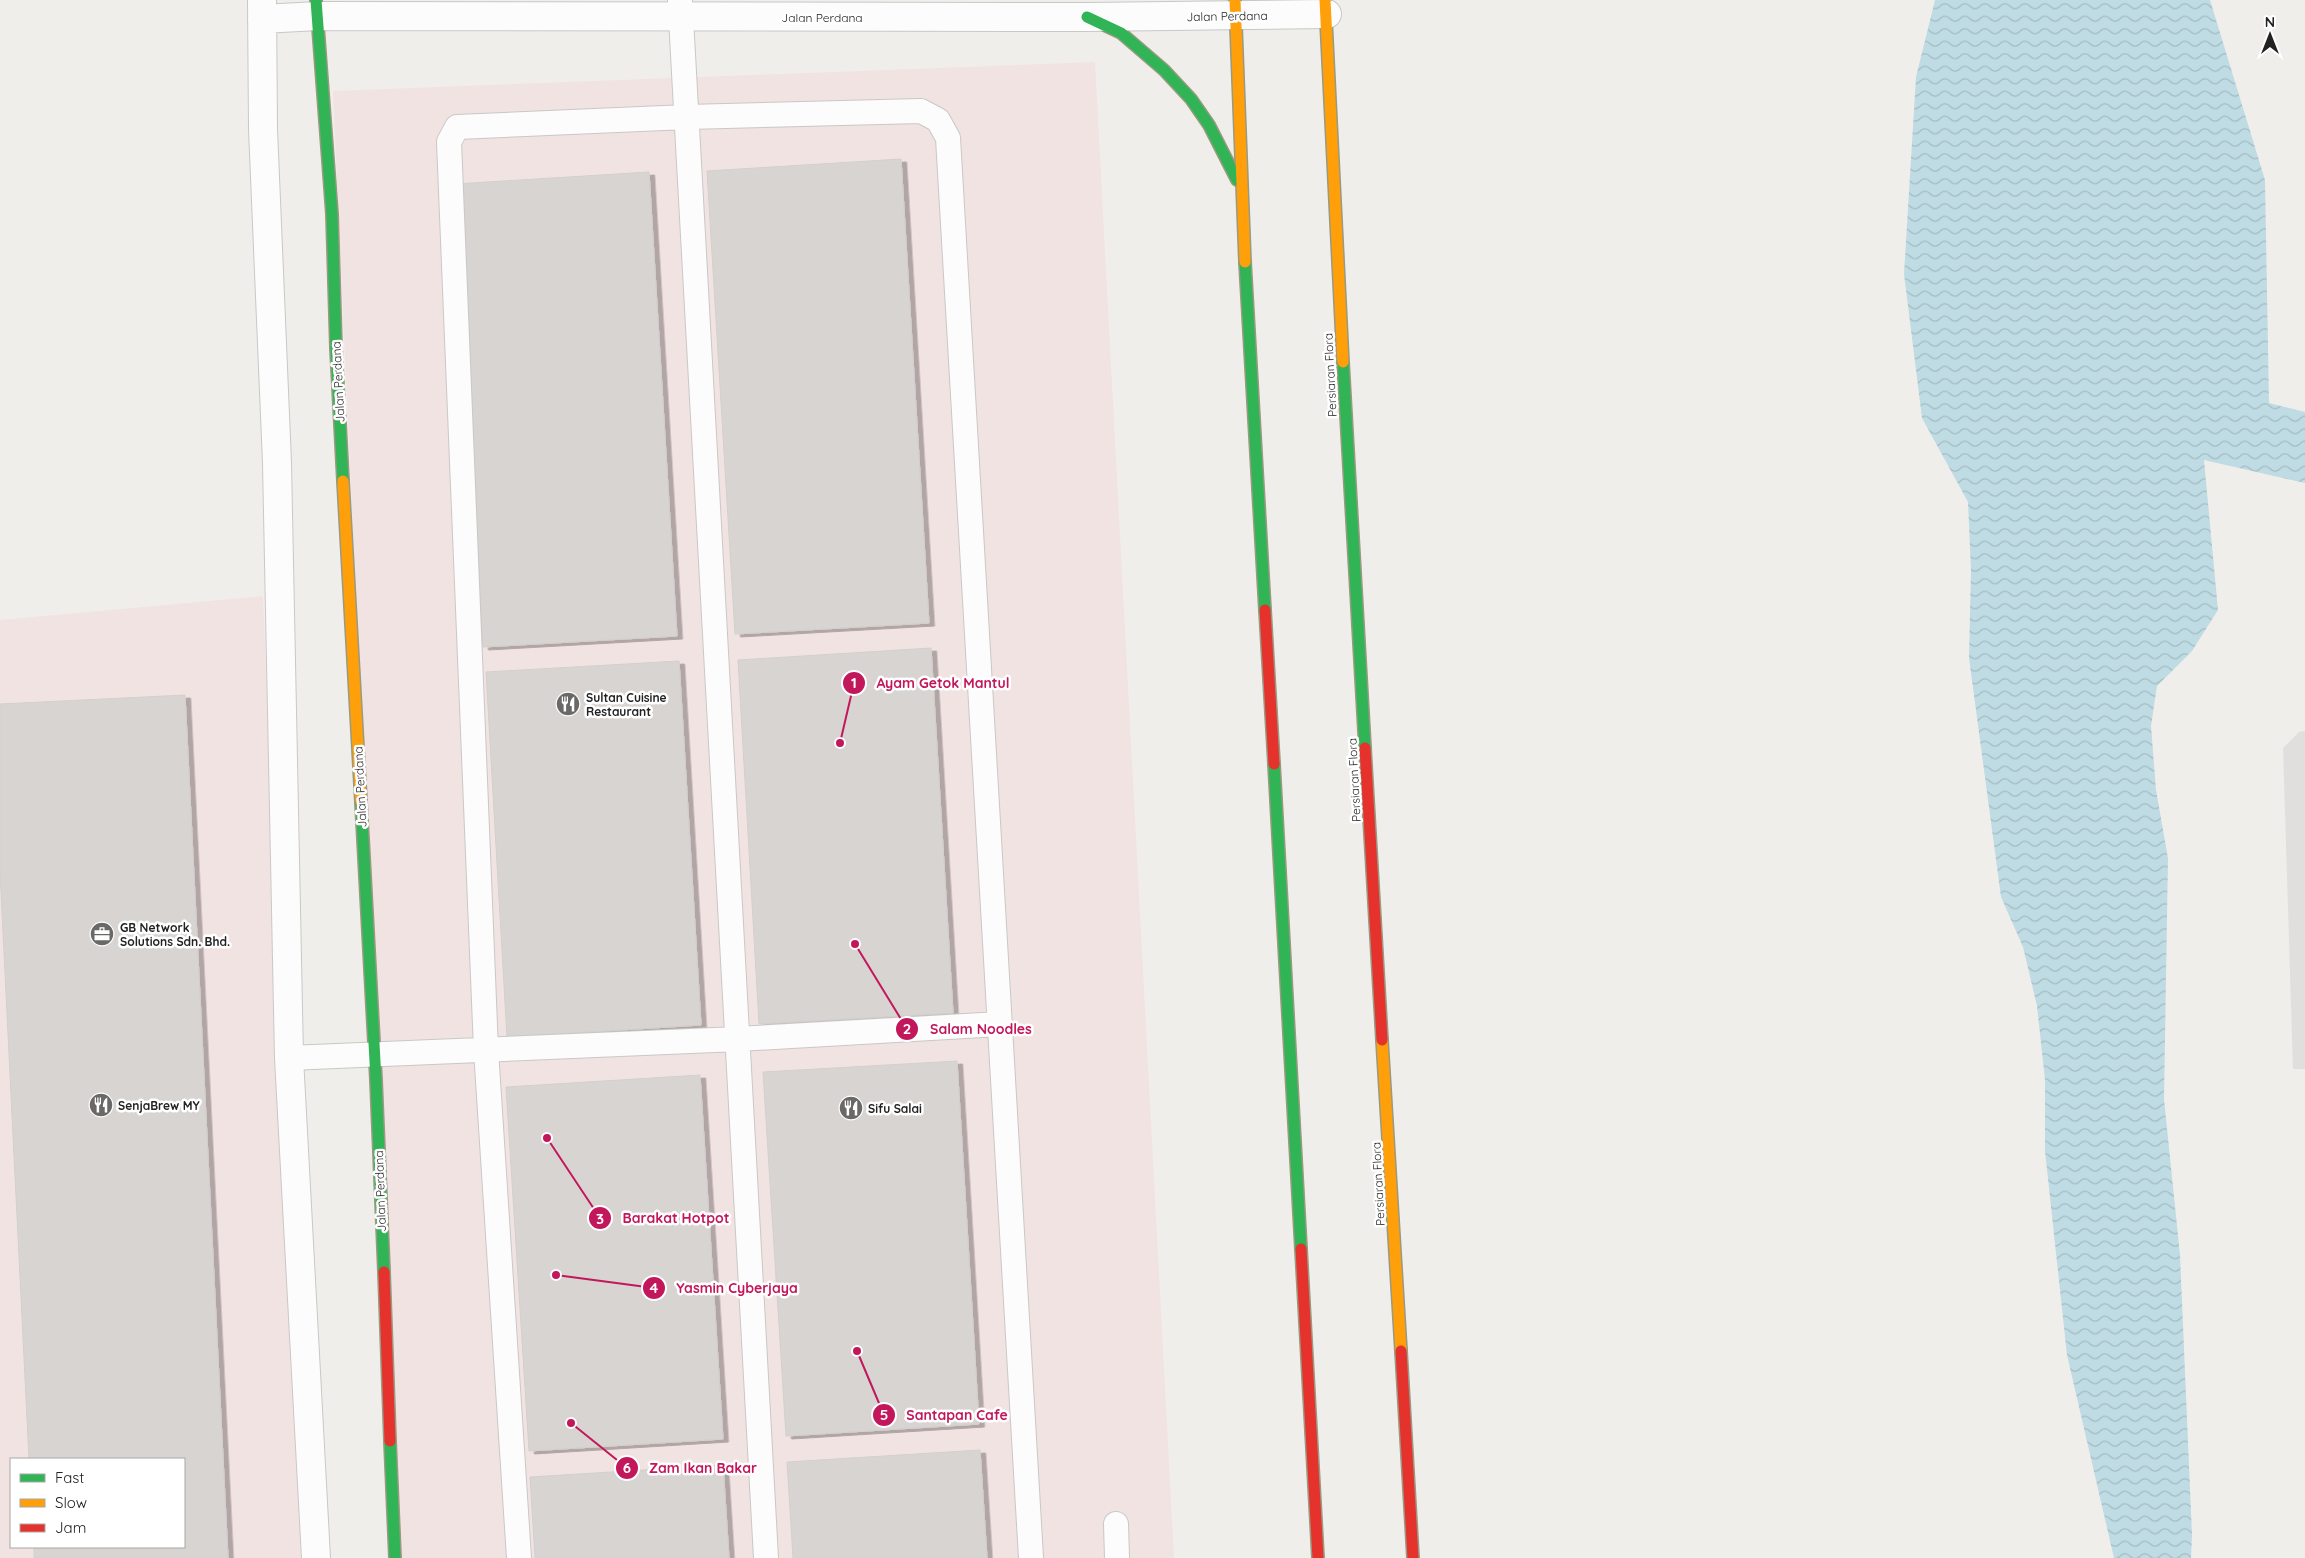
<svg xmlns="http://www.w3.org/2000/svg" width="2305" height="1558" font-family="Quicksand,sans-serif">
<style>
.commercial{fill:#f1e3e1;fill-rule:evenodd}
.parking{fill:#e0dfde}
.water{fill:url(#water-waves)}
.building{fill:#d7d4d2;stroke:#d3d0cc;filter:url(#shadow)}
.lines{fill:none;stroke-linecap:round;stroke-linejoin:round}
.lane-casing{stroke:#c9c8c7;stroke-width:26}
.street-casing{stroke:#c9c8c7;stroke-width:30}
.fast-casing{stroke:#999a82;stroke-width:14}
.slow-casing{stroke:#999a82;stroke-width:14}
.jam-casing{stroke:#999a82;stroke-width:14}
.lane{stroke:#fdfcfc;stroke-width:24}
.street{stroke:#fdfcfc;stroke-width:28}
.fast{stroke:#30b455;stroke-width:11}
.slow{stroke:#ff9f0a;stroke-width:11}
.jam{stroke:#e5322d;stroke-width:11}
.labels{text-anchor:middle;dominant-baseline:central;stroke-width:5;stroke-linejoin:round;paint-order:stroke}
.street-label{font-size:12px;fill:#222;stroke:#fff}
.poi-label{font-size:12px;font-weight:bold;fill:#222;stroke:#fff;text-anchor:start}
.leader{fill:none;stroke:#c2185b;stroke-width:2}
.callout-dot{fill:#c2185b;stroke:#fff;stroke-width:2}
.mark-label{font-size:15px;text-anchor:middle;font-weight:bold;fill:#fff}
.callout-label{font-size:14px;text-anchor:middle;font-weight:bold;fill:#c2185b;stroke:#fff;stroke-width:5;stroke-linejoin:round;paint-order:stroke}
</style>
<defs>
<pattern id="water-waves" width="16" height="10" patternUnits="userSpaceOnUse" patternTransform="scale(1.25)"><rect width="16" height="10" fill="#bfdbe3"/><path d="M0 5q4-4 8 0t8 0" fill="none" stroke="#a4bcc2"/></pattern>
<filter id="shadow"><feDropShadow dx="5.5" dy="3" stdDeviation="0" flood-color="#0004"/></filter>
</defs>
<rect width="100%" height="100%" fill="#f0eeeb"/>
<!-- commercial -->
<path class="commercial" d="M1095 62 1174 1558H399L333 91Z
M263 596 301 1558H0V620ZM11 1459H184V1547H11Z"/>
<!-- parking -->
<path class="parking" d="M2305 731V1069H2293L2283 748 2299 732Z"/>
<!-- water -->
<path class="water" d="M1935 0H2210L2265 180 2269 403 2305 412V483L2204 460 2218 610 2192 651 2157 686 2151 726 2156 790 2168 858 2164 1099 2180 1255 2192 1535 2191 1558H2114L2067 1355 2045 1151V1080L2037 1006 2023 947 2001 897 1969 658 1971 570 1968 502 1922 418 1904 274 1916 77Z"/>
<!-- building -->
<path class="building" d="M901 159 929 623 735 634 707 171Z
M649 172 677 636 483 647 455 184Z
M931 648 953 1013 759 1024 738 660Z
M679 661 701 1025 507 1037 486 672Z
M185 695 228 1558H34V1547H184V1459H29L0 872V704Z
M957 1061 979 1424 786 1436 763 1072Z
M700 1075 723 1439 529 1451 506 1087Z
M980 1450 987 1558H793L787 1462Z
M723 1465 729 1558H535L530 1477Z"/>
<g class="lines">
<!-- lane casing -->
<g class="lane-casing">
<path id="lane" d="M680 0 766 1558
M289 1058 738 1039 1000 1024
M1116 1524 1117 1558
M519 1558 486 1050 449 142 457 127 687 117 921 111 938 120 948 138 1031 1558"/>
</g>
<!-- street casing -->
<g class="street-casing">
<path id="street" d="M262 0 263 129 277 463 289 1058 316 1558
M262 19 318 16 1087 17 1327 14"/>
</g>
<!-- fast casing -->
<g class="fast-casing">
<path id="fast" d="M316 0 332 214 336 348 343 481
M1087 17 1121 33 1164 70 1191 99 1209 125 1237 180
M1245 262 1265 610
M1343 362 1365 748
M1274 764 1301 1249
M361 802 376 1080 384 1272
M390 1441 395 1558"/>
</g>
<!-- slow casing -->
<g class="slow-casing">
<path id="slow" d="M1235 0 1245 262
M1325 0 1343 362
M343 481 361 802
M1382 1040 1401 1351"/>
</g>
<!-- jam casing -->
<g class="jam-casing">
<path id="jam" d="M1265 610 1274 764
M1365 748 1382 1040
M1301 1249 1318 1558
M384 1272 390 1441
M1401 1351 1413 1558"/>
</g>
<!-- lane -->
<use href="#lane" class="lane"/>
<!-- street -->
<use href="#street" class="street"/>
<!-- fast -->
<use href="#fast" class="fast"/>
<!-- slow -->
<use href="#slow" class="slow"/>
<!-- jam -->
<use href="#jam" class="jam"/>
</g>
<!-- icons -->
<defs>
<g id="restaurant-disc" transform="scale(1.25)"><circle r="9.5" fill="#6a6968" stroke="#fff"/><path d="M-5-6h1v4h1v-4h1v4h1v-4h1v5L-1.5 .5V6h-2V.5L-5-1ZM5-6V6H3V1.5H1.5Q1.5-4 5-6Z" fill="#fff"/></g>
<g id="office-disc" transform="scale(1.25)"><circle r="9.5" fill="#6a6968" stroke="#fff"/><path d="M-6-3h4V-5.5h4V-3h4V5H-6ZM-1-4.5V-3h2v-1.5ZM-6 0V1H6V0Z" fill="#fff"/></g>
</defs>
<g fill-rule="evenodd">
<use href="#restaurant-disc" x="568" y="704"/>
<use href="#office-disc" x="102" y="934"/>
<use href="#restaurant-disc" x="101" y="1105"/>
<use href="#restaurant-disc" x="851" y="1108"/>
</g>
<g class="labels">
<!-- street labels -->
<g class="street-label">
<text transform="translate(1227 16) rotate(-1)">Jalan Perdana</text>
<text x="822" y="17">Jalan Perdana</text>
<text transform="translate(1330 375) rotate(-93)">Persiaran Flora</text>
<text transform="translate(338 382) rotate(-93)">Jalan Perdana</text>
<text transform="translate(1354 780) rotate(-93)">Persiaran Flora</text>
<text transform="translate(360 787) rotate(-93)">Jalan Perdana</text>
<text transform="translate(1378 1184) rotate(-93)">Persiaran Flora</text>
<text transform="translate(380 1191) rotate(-92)">Jalan Perdana</text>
</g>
<!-- poi labels -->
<g class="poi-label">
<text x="586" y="697">Sultan Cuisine<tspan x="586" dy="14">Restaurant</tspan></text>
<text x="120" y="927">GB Network<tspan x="120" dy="14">Solutions Sdn. Bhd.</tspan></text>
<text x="118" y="1105">SenjaBrew MY</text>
<text x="868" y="1108">Sifu Salai</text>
</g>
</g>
<!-- callouts -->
<path class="leader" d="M840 743L854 683M855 944L907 1029M547 1138L600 1218M556 1275L654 1288M857 1351L884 1415M571 1423L627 1468"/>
<g class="callout-dot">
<circle cx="840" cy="743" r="5"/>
<circle cx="855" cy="944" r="5"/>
<circle cx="547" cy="1138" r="5"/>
<circle cx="556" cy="1275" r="5"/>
<circle cx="857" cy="1351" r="5"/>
<circle cx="571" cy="1423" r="5"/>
<circle cx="854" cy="683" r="12"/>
<circle cx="907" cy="1029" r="12"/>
<circle cx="600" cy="1218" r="12"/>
<circle cx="654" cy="1288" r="12"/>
<circle cx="884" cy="1415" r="12"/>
<circle cx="627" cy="1468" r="12"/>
</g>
<g class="mark-label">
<text x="854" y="688">1</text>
<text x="907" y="1034">2</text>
<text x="600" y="1224">3</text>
<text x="654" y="1293">4</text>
<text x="884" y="1420">5</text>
<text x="627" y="1473">6</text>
</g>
<g class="callout-label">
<text x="943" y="688">Ayam Getok Mantul</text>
<text x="981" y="1034">Salam Noodles</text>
<text x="676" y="1223">Barakat Hotpot</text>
<text x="737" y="1293">Yasmin Cyberjaya</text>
<text x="957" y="1420">Santapan Cafe</text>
<text x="703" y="1473">Zam Ikan Bakar</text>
</g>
<!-- legend -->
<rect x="10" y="1458" width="175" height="90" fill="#ffffff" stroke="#a7a7a7"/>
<rect x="20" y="1474" width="25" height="8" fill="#30b455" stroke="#a7a7a7"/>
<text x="55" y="1483" font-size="15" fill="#222222">Fast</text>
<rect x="20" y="1499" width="25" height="8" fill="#ff9f0a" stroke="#a7a7a7"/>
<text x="55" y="1508" font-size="15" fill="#222222">Slow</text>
<rect x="20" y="1524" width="25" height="8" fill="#e5322d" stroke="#a7a7a7"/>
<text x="55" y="1533" font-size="15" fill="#222222">Jam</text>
<!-- north arrow -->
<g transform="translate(2270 35)" stroke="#ffffff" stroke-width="4" paint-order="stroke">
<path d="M0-4L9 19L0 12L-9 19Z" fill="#222222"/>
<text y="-8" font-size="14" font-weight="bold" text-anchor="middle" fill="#222222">N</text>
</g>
</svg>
